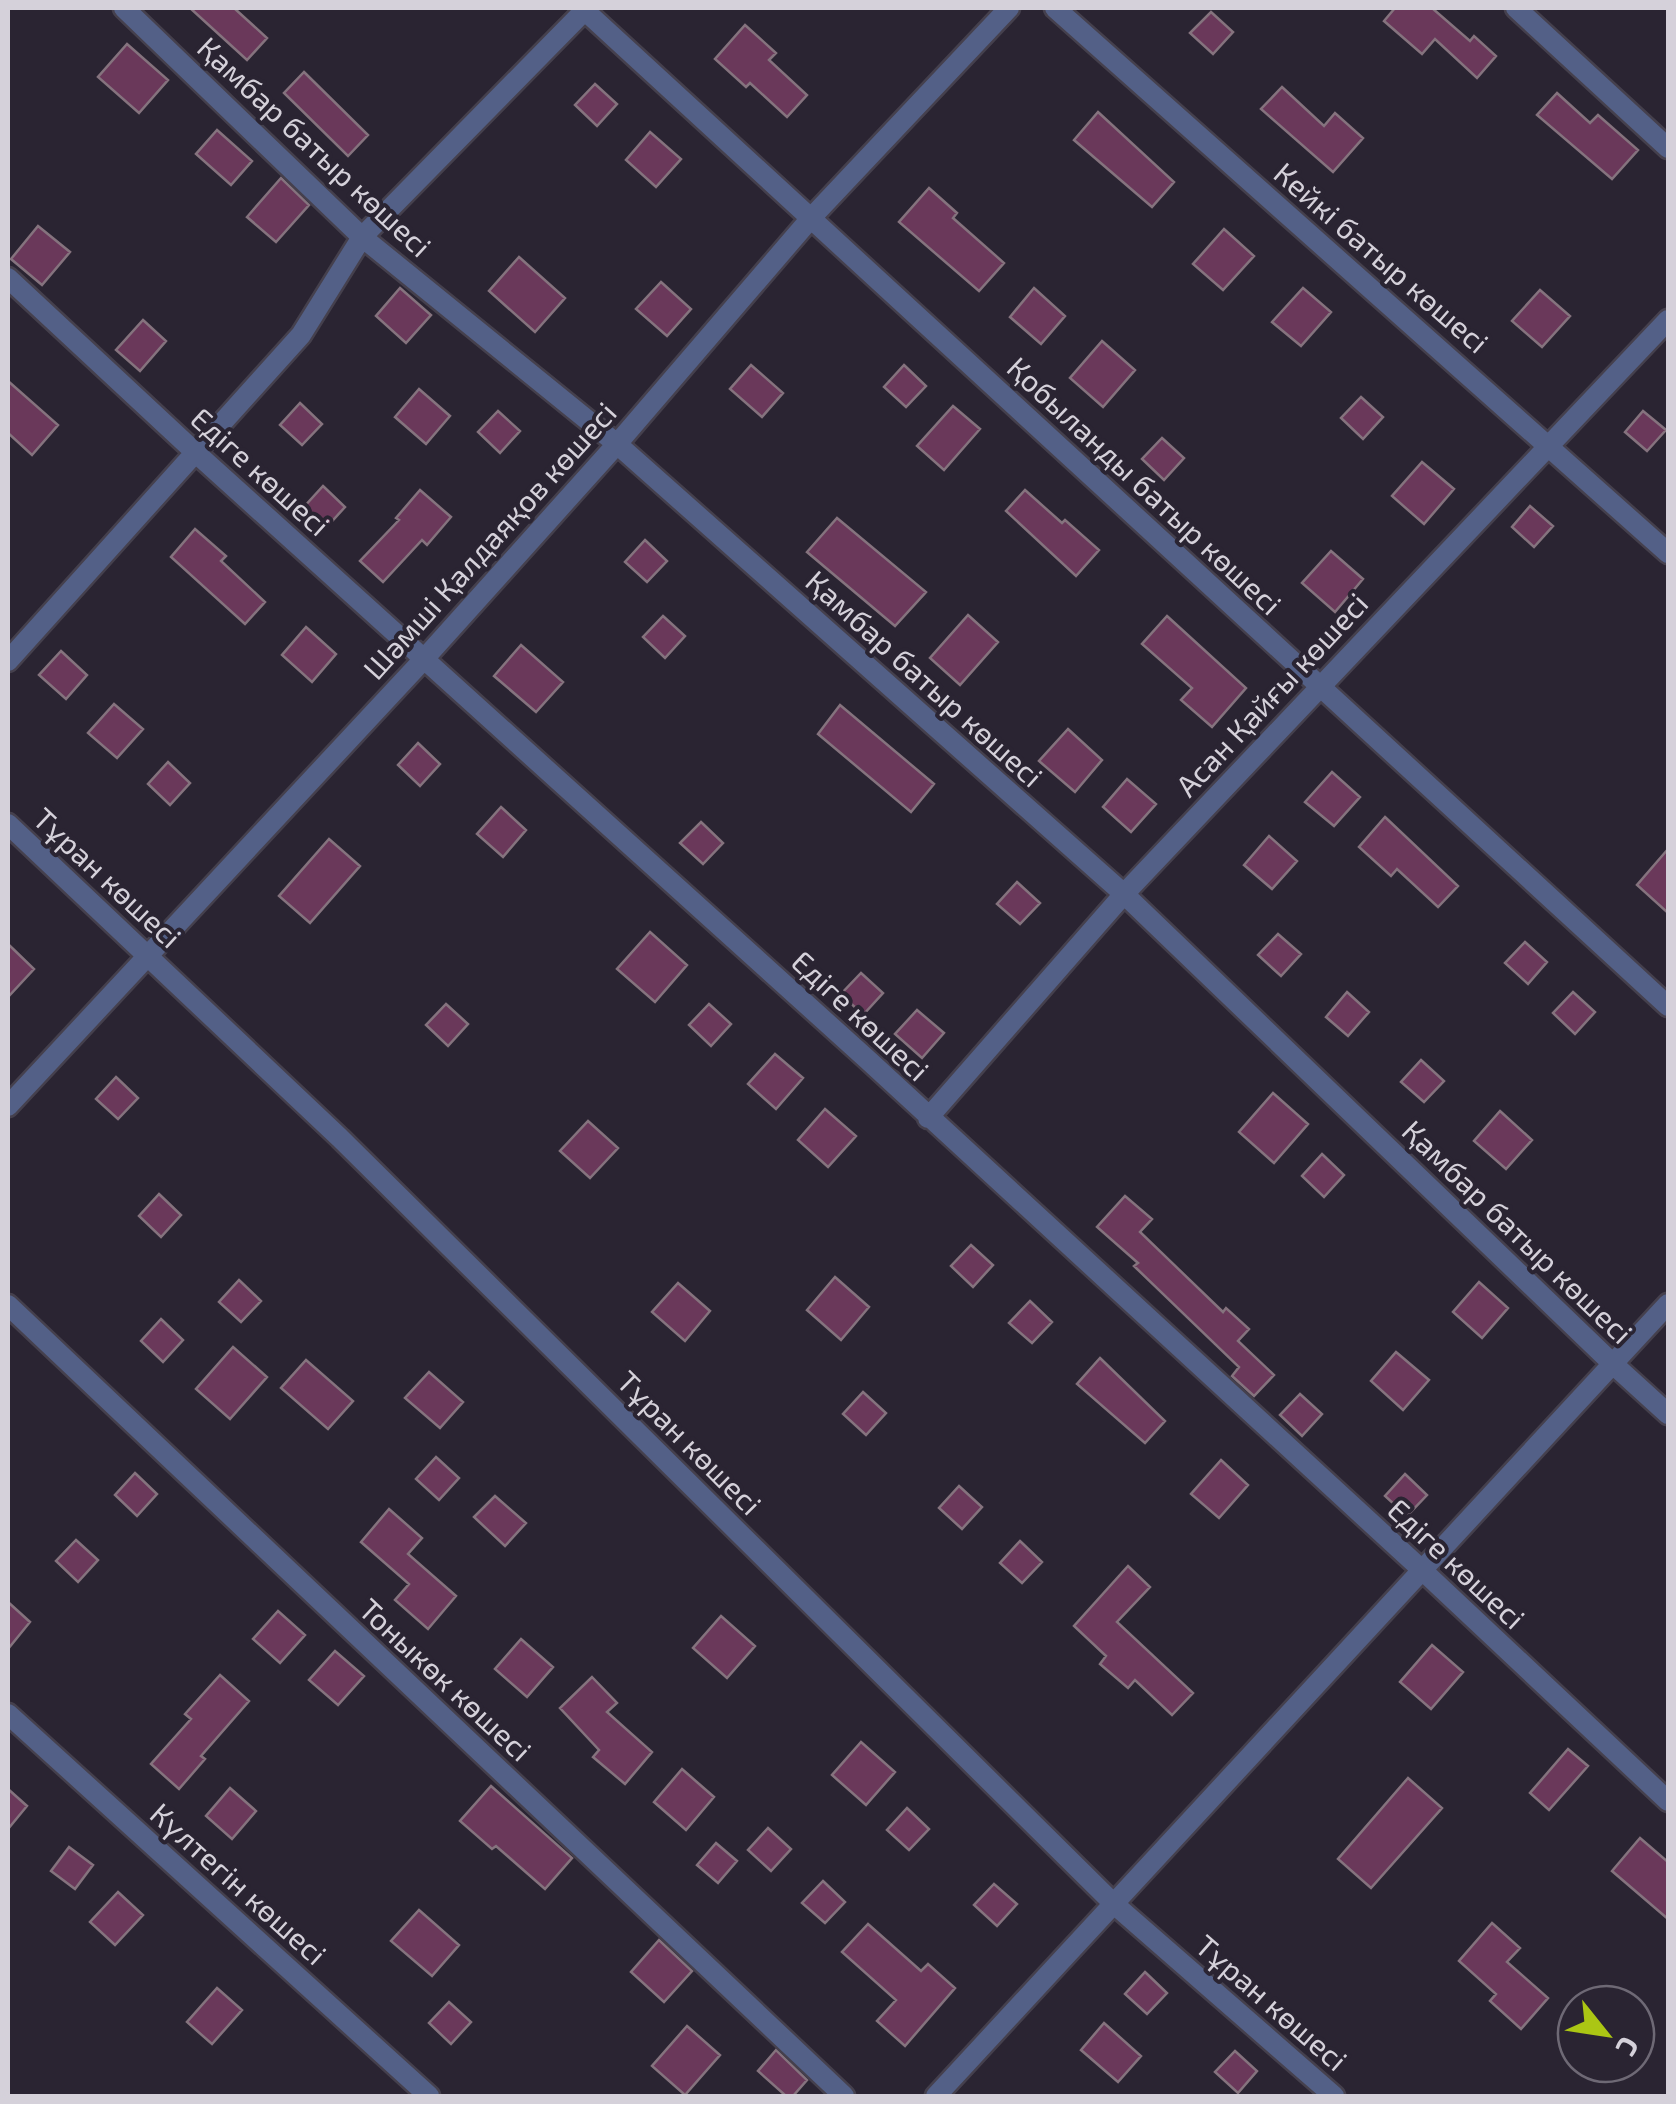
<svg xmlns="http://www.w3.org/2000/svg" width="1676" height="2104" font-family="'Exo 2',sans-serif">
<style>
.building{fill:#6a385a;stroke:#85737e;stroke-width:2.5}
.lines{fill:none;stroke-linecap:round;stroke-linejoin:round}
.minor-casing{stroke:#45404d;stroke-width:25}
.minor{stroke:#536087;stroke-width:20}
.labels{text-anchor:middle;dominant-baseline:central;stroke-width:8;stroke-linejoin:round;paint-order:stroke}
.street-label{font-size:30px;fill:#d5d1da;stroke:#2a2432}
</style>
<rect width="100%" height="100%" fill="#2a2432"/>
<!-- building -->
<path class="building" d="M190 8H234L267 38 247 60Z
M1395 8H1432L1470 41 1474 36 1496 56 1477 78 1435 39 1422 54 1384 21Z
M1211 12 1233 32 1213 54 1190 33Z
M745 25 776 53 769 60 807 95 787 117 750 83 746 87 715 59Z
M127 44 168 80 139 113 98 77Z
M304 72 368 135 348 156 284 93Z
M595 84 617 104 597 126 575 105Z
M1282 87 1324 126 1335 113 1363 138 1333 172 1261 109Z
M1557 93 1590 123 1598 115 1638 150 1612 179 1537 115Z
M1098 112 1174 182 1152 207 1074 140Z
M217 130 252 161 231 185 196 154Z
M650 132 681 159 656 187 626 160Z
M281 178 309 205 276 242 247 217Z
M929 188 957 213 953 218 1004 263 979 291 899 222Z
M38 226 70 252 42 285 11 259Z
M1224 229 1254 256 1223 290 1193 264Z
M519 257 565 298 535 332 489 291Z
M661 282 691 309 667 336 636 309Z
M400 288 431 315 406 343 376 316Z
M1034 288 1065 316 1041 344 1010 317Z
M1303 288 1331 312 1301 346 1272 322Z
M1540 290 1570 316 1542 347 1512 321Z
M143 320 166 341 140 371 116 350Z
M1102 341 1135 370 1103 407 1070 378Z
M751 365 783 393 762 417 730 389Z
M904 365 926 386 906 407 884 387Z
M8 381 58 425 32 455 8 433Z
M419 389 450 416 426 444 395 417Z
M1361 397 1383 417 1363 439 1341 418Z
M300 403 322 424 302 445 280 425Z
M953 406 980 429 944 470 917 446Z
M498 411 520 431 500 453 478 432Z
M1643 411 1666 430 1647 451 1625 432Z
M1162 438 1184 458 1164 480 1142 459Z
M1422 462 1454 489 1424 524 1392 496Z
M323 486 345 507 325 529 303 508Z
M420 490 451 517 427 545 422 540 383 582 360 561 399 520 396 518Z
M1025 490 1062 523 1065 520 1099 550 1076 576 1006 511Z
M1530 506 1553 526 1534 547 1512 527Z
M837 518 926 592 895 626 807 552Z
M195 529 226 556 221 561 265 602 245 624 171 557Z
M645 540 667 561 647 582 625 562Z
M1331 551 1363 579 1335 612 1302 583Z
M968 615 998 642 960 685 930 658Z
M663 616 685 636 665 658 643 637Z
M1167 616 1246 688 1212 727 1181 700 1192 688 1142 644Z
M306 627 336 654 312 682 282 655Z
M521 645 563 682 536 712 494 676Z
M61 651 87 675 66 699 39 675Z
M114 704 143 729 117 758 88 733Z
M840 705 934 784 911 812 818 734Z
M1068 729 1102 760 1075 792 1039 761Z
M418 743 440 764 420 786 398 765Z
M168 762 190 783 170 805 148 784Z
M1332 772 1360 797 1334 826 1305 802Z
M1127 779 1156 804 1131 832 1103 807Z
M501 807 526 830 503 857 477 834Z
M1385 817 1458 886 1438 907 1397 869 1391 876 1359 847Z
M701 822 723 843 703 864 680 843Z
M1269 836 1297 861 1272 889 1244 865Z
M329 839 360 866 310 923 279 896Z
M1668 849V913L1637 885Z
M1017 882 1040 903 1020 924 997 904Z
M650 932 687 965 655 1002 617 969Z
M1278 934 1301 954 1281 976 1258 955Z
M1525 942 1547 962 1528 984 1505 963Z
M8 944 34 969 8 997Z
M861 973 883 993 863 1015 841 994Z
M1347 992 1369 1012 1348 1036 1326 1017Z
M1573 992 1595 1012 1575 1034 1553 1013Z
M446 1004 468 1024 448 1046 426 1025Z
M709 1004 731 1024 711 1046 689 1025Z
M917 1010 944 1033 922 1058 895 1034Z
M775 1054 803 1078 776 1109 748 1084Z
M1421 1060 1444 1081 1424 1102 1401 1082Z
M116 1077 138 1098 118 1119 96 1099Z
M1273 1093 1308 1124 1274 1163 1239 1132Z
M825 1109 856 1136 828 1167 798 1140Z
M1500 1111 1532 1140 1506 1169 1474 1141Z
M588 1121 618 1148 590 1178 560 1151Z
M1322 1154 1344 1175 1324 1197 1302 1176Z
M159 1194 181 1215 161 1237 139 1216Z
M1125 1196 1152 1219 1140 1232 1223 1312 1226 1308 1249 1329 1238 1341 1274 1375 1254 1396 1232 1376 1239 1367 1134 1266 1138 1263 1097 1227Z
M971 1245 993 1265 973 1287 951 1266Z
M835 1277 869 1307 841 1340 807 1310Z
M239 1280 261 1301 241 1322 219 1302Z
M1479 1282 1508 1308 1482 1338 1453 1312Z
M678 1283 710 1311 685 1341 652 1312Z
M1030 1301 1052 1322 1032 1343 1009 1323Z
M161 1319 183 1340 163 1362 141 1341Z
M233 1347 267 1377 230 1419 196 1389Z
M1396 1352 1429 1380 1403 1410 1371 1381Z
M1100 1358 1165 1421 1145 1443 1077 1384Z
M306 1360 353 1401 328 1429 281 1388Z
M429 1372 463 1402 440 1428 405 1398Z
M863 1392 886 1413 866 1435 843 1414Z
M1300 1394 1322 1414 1302 1436 1280 1415Z
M436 1457 459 1478 439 1500 416 1479Z
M1221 1460 1248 1485 1219 1518 1191 1494Z
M135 1473 157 1494 137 1516 115 1495Z
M1405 1474 1427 1495 1407 1516 1385 1496Z
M959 1486 982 1507 962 1529 939 1508Z
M495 1496 526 1523 505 1546 474 1517Z
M389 1509 422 1538 408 1554 456 1596 428 1629 395 1600 409 1584 361 1542Z
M76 1540 98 1560 78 1582 56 1561Z
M1020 1541 1042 1562 1022 1583 1000 1563Z
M1128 1566 1150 1587 1117 1622 1193 1693 1172 1715 1135 1680 1128 1688 1100 1664 1106 1656 1074 1626Z
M8 1602 30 1622 8 1649Z
M278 1611 305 1635 280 1663 253 1639Z
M721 1616 755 1646 727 1678 693 1648Z
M521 1639 553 1667 527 1697 495 1669Z
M1432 1645 1463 1672 1431 1709 1400 1682Z
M335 1651 364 1676 338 1705 309 1680Z
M220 1675 249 1701 201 1756 205 1759 179 1789 151 1764 191 1719 185 1714Z
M592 1677 617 1703 607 1712 652 1752 625 1784 593 1757 599 1750 560 1708Z
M861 1742 895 1772 866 1805 832 1775Z
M1568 1749 1588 1766 1549 1810 1530 1793Z
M682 1769 714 1797 686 1830 654 1802Z
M1408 1778 1442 1808 1371 1888 1338 1859Z
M491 1786 572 1858 545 1889 496 1846 492 1849 460 1821Z
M230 1788 256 1811 232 1839 206 1816Z
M8 1789 27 1806 8 1829Z
M907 1808 929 1829 909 1850 887 1830Z
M768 1828 791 1849 771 1871 748 1850Z
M1640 1838 1668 1862V1919L1612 1871Z
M716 1843 737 1861 718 1883 697 1865Z
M69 1847 93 1865 75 1889 51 1871Z
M823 1881 845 1902 825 1923 802 1903Z
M994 1884 1017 1904 997 1926 974 1905Z
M118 1892 143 1915 115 1945 90 1922Z
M419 1910 459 1945 432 1976 391 1941Z
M1492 1923 1520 1948 1507 1962 1548 1998 1521 2029 1490 2001 1496 1994 1459 1961Z
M868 1924 921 1971 928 1964 955 1988 905 2046 877 2021 896 2000 842 1952Z
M659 1940 692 1971 664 2002 631 1972Z
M1145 1972 1167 1993 1147 2014 1125 1994Z
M217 1988 242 2010 212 2044 187 2022Z
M449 2002 471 2022 451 2044 429 2023Z
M1104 2023 1141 2056 1118 2082 1081 2050Z
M687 2026 720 2055 685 2095 652 2066Z
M776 2050 807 2080 793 2096H786L758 2071Z
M1235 2051 1257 2071 1238 2093 1215 2072Z"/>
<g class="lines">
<!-- minor casing -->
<g class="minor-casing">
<path id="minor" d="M124 8 362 237 617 444 1124 894 1613 1364 1668 1414
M582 8 1668 1006
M1055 8 1668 553
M1516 8 1668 148
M8 278 196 453 868 1060 1421 1569 1668 1801
M8 661 301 335 362 237 587 8
M8 824 340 1138 1114 1904 1334 2096
M8 1106 424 659 617 444 811 218 1009 8
M928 1118 1124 894 1668 320
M8 1305 844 2096
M8 1714 429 2096
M936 2096 1668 1304"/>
</g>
<!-- minor -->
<use href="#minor" class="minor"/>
</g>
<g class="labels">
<!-- street labels -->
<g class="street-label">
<text transform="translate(315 146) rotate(43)">Қамбар батыр көшесі</text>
<text transform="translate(1382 257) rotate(41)">Кейкі батыр көшесі</text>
<text transform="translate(261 471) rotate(42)">Едіге көшесі</text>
<text transform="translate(1145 485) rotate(43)">Қобыланды батыр көшесі</text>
<text transform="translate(489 540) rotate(-48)">Шәмші Қалдаяқов көшесі</text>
<text transform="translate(925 678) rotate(42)">Қамбар батыр көшесі</text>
<text transform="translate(1271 694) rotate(-47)">Асан Қайғы көшесі</text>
<text transform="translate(108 877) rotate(43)">Тұран көшесі</text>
<text transform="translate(861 1015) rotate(43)">Едіге көшесі</text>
<text transform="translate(1518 1231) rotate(44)">Қамбар батыр көшесі</text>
<text transform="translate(690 1442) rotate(45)">Тұран көшесі</text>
<text transform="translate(1457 1563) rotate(43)">Едіге көшесі</text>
<text transform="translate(446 1679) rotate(43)">Тоныкөк көшесі</text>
<text transform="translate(239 1883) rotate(42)">Күлтегін көшесі</text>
<text transform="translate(1272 2002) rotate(41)">Тұран көшесі</text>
</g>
</g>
<!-- border -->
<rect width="1676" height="2104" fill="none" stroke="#d5d1da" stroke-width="20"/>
<!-- north arrow -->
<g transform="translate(1606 2034) rotate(120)"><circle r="48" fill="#2a2432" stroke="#6e6975" stroke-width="2.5"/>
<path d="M0-8L18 38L0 25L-18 38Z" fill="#abc614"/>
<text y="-15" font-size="28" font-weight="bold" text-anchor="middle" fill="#d5d1da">С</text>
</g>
</svg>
